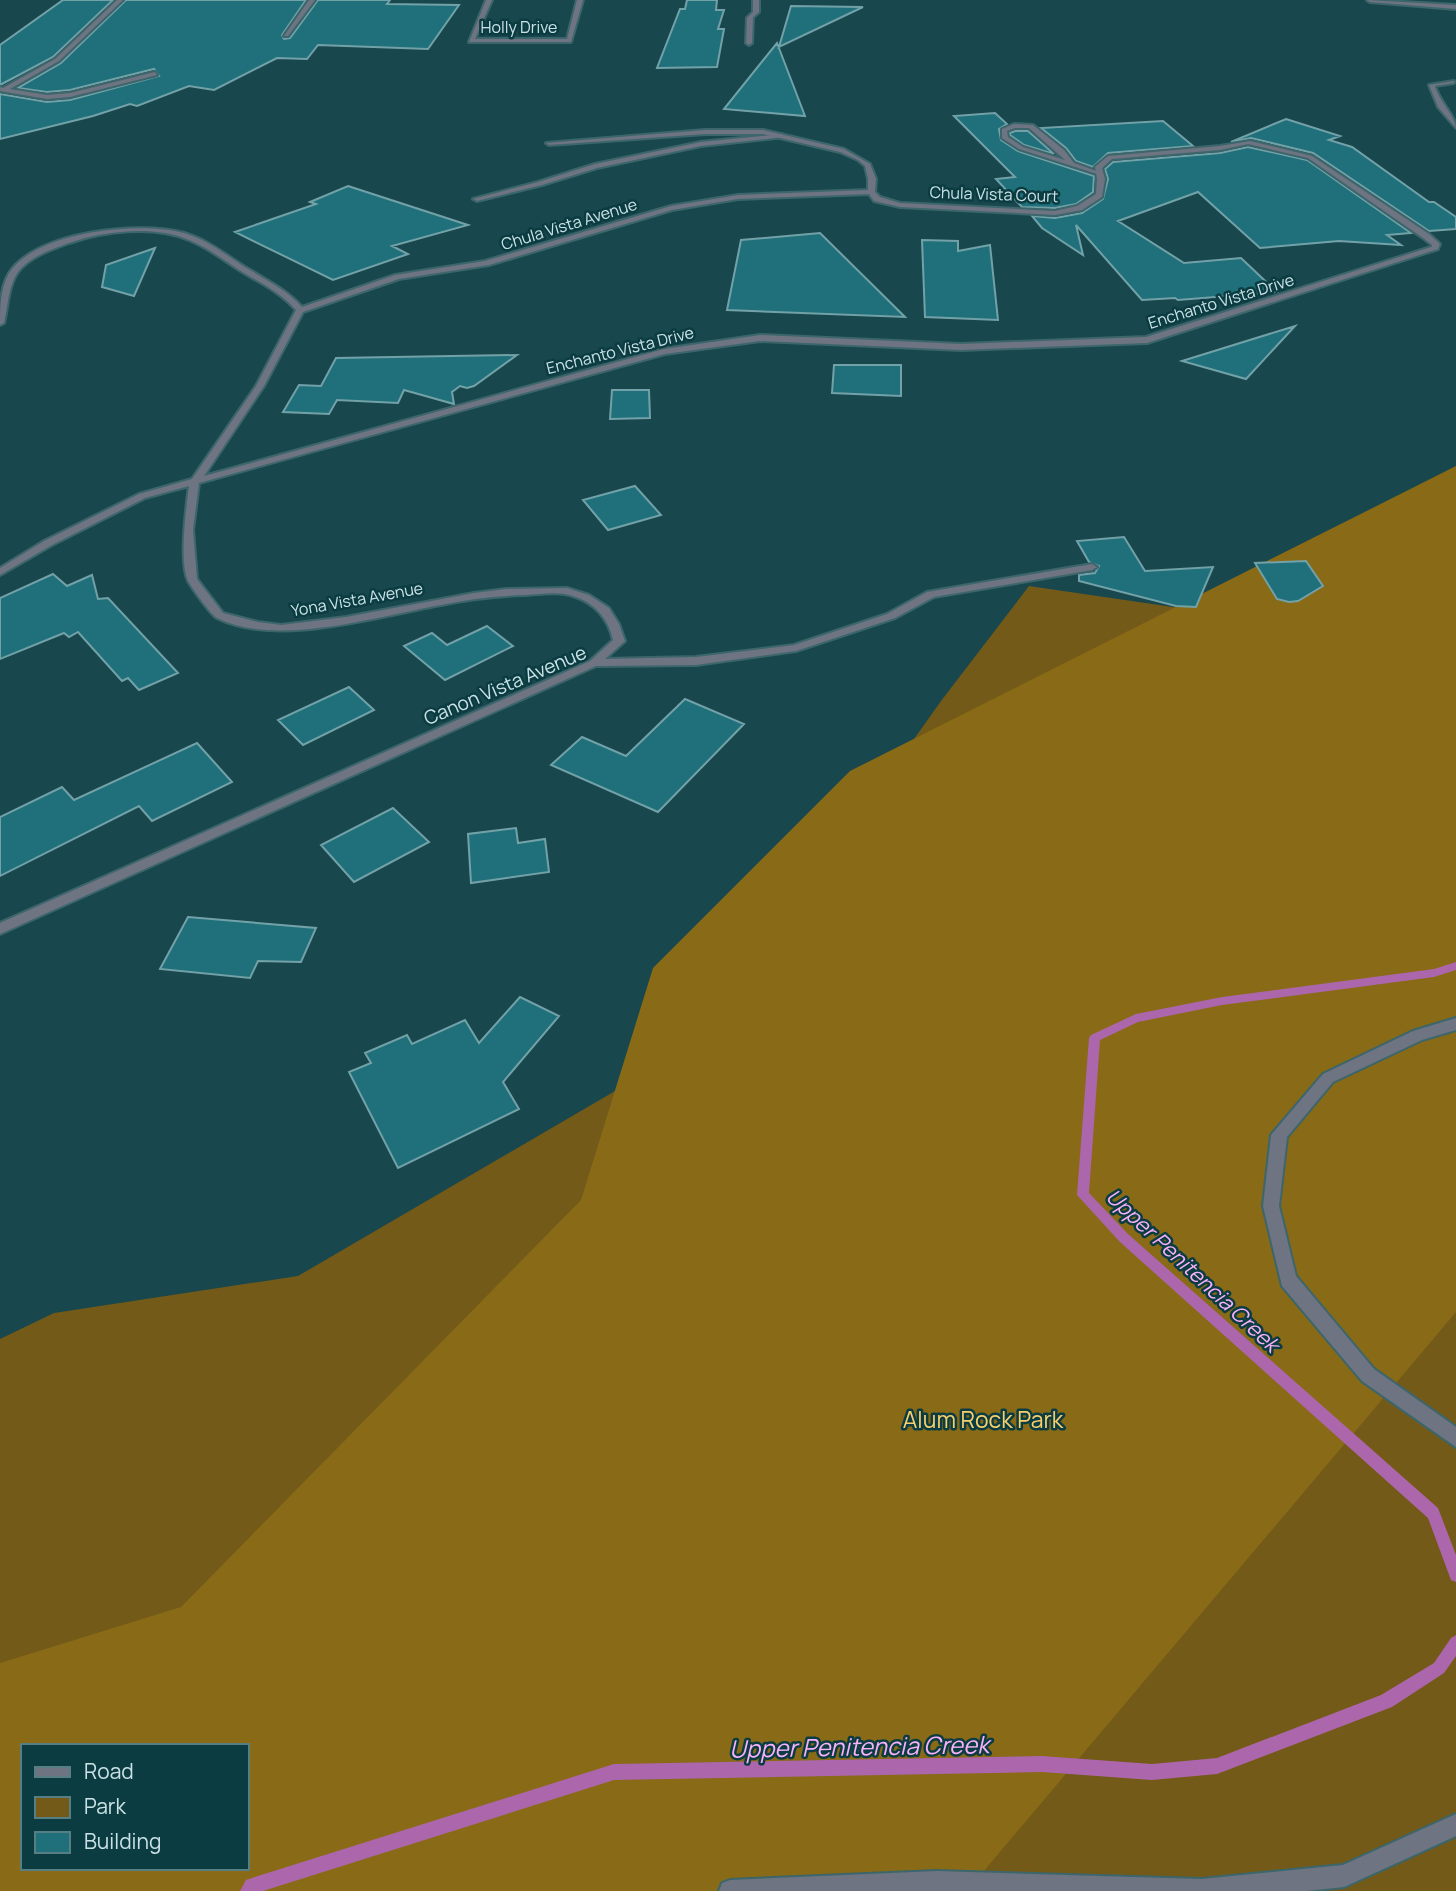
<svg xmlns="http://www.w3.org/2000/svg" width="1456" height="1891" font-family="Manrope,sans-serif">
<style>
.green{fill:#735a18;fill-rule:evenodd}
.forest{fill:#886a17;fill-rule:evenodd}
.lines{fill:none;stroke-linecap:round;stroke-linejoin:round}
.stream{fill:#ac67ac;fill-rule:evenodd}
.building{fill:#1f707a;stroke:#73a1a8;stroke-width:2}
.service-casing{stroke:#3c666b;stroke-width:4}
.minor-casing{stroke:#3c666b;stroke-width:4}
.service{fill:#6e7482;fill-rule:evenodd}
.minor{fill:#6e7482;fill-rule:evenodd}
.labels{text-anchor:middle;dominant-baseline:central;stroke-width:5;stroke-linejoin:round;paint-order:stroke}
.far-street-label{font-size:16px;fill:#cae2e5;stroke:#0b3c42}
.street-label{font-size:19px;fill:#cae2e5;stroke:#0b3c42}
.water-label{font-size:21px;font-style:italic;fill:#fab1f9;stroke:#0b3c42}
.near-park-label{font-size:23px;fill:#f8cf6d;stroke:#0b3c42}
.near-water-label{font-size:24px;font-style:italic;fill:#fab1f9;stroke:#0b3c42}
</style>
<rect width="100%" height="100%" fill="#18474d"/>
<!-- green -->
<path class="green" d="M1029 586 1331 630 1456 595V1891H0V1339L54 1313 298 1276 699 1042 941 701ZM23 1746H247V1868H23Z"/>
<!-- forest -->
<path class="forest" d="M1456 466V1312L967 1891H0V1663L181 1607 581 1200 653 968 850 771ZM23 1746H247V1868H23Z"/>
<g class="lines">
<!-- stream -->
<path class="stream" d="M1456 962V970L1434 977 1222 1005 1138 1022 1100 1040 1089 1193 1128 1234 1438 1508 1456 1555V1582L1451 1580 1428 1518 1120 1242 1077 1195 1089 1038 1091 1035 1136 1014 1222 997 1434 969Z
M1456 1635V1656L1444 1673 1392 1707 1217 1774 1152 1780 1042 1772 614 1780 263 1891H240L246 1880 252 1878 614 1764 1042 1756 1152 1764 1217 1758 1381 1695 1434 1663 1451 1638Z"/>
</g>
<!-- building -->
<path class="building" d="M63 0H113L53 57 0 85V45Z
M126 0H306L282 35 284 39 290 38 318 0H390L387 4 459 5 428 49 318 45 307 59 277 58 214 90 189 86 137 106 130 104 93 116 0 139V94L47 102 70 100 159 76 154 69 70 90 47 92 18 88 61 63Z
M687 0H717L716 10H724L718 29H724L717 67 657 68 680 9H685Z
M791 6 863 7 779 47Z
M777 43 805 116 724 109Z
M995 113 1007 124 999 129 1001 140 1018 151 1094 176 1093 192 1076 204 1055 208 1022 207 996 179 1015 177 954 116Z
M1286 119 1340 136 1329 140 1352 147 1429 202H1434L1456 217V229L1429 231 1313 153 1251 138 1231 142Z
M1163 121 1193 146 1108 153 1093 167 1076 161 1066 148 1041 128Z
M1015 131H1028L1054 154 1024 145 1010 135V133Z
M1248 147 1307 160 1411 233 1387 235 1401 245 1339 241 1260 248 1198 192 1118 221 1184 263 1241 258 1277 292 1178 300 1175 298 1142 300 1076 225 1083 255 1042 228 1032 216 1055 218 1082 213 1103 199 1108 179 1105 169 1113 162 1220 153Z
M348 186 468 225 392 246 408 254 333 280 235 232 316 204 310 202Z
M820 233 905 317 727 310 741 240Z
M922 240 958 241V251L990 245 998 320 925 317Z
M155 248 134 296 102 287 106 265Z
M1295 326 1246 379 1182 361Z
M517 355 474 386 467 388 460 386 452 392 454 404 404 390 398 403 337 400 329 414 283 412 299 385 321 386 336 358Z
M834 365H901V396L832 393Z
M612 390H649L650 418 610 419Z
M635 486 661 515 608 530 583 500Z
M1124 537 1145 571 1213 567 1196 607 1176 606 1079 581V575L1095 573 1099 566 1089 562 1077 541Z
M1306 561 1323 586 1298 601 1289 602 1277 599 1255 563Z
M53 574 67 586 92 575 98 599 108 598 178 673 139 690 128 678 122 681 78 632 69 637 64 633 0 659V598Z
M487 626 513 646 445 680 404 646 432 633 447 645Z
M349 687 374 710 303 745 278 720Z
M685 699 744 724 658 812 551 765 582 737 626 756Z
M197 743 232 782 152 821 139 806 0 876V817L62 787 74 800Z
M393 808 429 842 354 882 321 845Z
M516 828 518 843 545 839 549 872 471 883 468 834Z
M188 917 316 928 301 962 258 961 250 978 160 969Z
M520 997 559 1016 503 1082 519 1109 398 1168 349 1072 371 1063 365 1053 407 1035 412 1044 465 1020 479 1043Z"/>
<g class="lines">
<!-- service casing -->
<g class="service-casing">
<path id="service" d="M750 16 753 18 752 43 749 45 746 43 747 18Z
M1454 81V83L1435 86C1439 101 1456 117 1456 128L1438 107 1429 85Z
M1014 124 1033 125 1064 150 1074 163 1102 173 1097 174 1019 149 1002 138V129ZM1015 128H1029L1065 160 1023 147 1008 137 1007 131Z
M782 134 784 137 701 146 597 168 542 185 477 201 473 199 538 182 595 164 701 142Z
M1250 141 1312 156 1429 234 1440 244 1438 249 1431 251 1432 245 1423 238 1308 158 1248 144Z
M1456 1018V1030L1422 1040 1333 1082 1287 1137 1279 1206 1296 1276 1374 1369 1456 1427V1447L1362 1381 1282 1286 1263 1206 1271 1135 1323 1074 1413 1031Z
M1456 1814V1836L1344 1887 1306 1891H719L722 1883 730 1880 937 1871 1202 1879 1343 1865Z"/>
</g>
<!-- minor casing -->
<g class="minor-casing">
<path id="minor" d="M117 0H123L59 61 10 89 47 95 70 93 155 72 157 75 70 97 47 99 0 91V87L3 88 55 59Z
M309 0H315L288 36H284Z
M486 0H492L475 39H567L577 0H583L571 42H469Z
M753 0H759V12L750 20 747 18 753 12Z
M1367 0 1456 5V9L1370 2Z
M705 130H763L844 149 870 164 876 179 875 192 880 197 900 203 1055 211 1077 206 1096 194 1097 179 1095 167 1108 156 1220 146 1250 141 1253 143 1220 150 1112 159 1102 168 1105 179 1102 197 1082 210 1055 215 900 207 874 201 869 194 738 199 672 210 489 265 399 279 303 312 264 386 204 476 664 349 760 335 961 344 1146 337 1431 247 1438 249 1147 343 961 350 760 341 665 354 199 483 193 530 197 579 223 613 258 622 281 625 346 617 474 593 506 589 567 588 589 595 609 608 619 624 625 641 605 659 696 657 794 645 887 614 927 592 1092 564 1097 567 1092 570 934 597 895 618 796 651 696 665 596 666 0 934V923L590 661 613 640C608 618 595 603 573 596 559 591 540 594 525 595 497 596 469 599 441 605 378 616 277 648 217 618 211 615 192 588 188 581 179 562 186 508 189 486L145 498 52 545 0 575V568L44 541 139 494 192 479 256 386 296 310C281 293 263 284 244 273 226 262 209 248 189 240 153 225 105 231 69 243 52 249 29 257 18 272 8 286 8 307 4 323L0 325C0 308 0 289 9 273 36 231 140 221 184 233 209 240 228 257 250 270 268 281 287 290 302 307L395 275 485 261 671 206 738 195 868 190V179L865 166 858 160 840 152 763 134H705L549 145 546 143Z"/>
</g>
<!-- service -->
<use href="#service" class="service"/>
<!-- minor -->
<use href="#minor" class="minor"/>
</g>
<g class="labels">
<!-- far-street labels -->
<g class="far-street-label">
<text x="519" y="27">Holly Drive</text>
<text transform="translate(994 194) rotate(2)">Chula Vista Court</text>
<text transform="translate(569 224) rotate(-17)">Chula Vista Avenue</text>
<text transform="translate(1221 301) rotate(-17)">Enchanto Vista Drive</text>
<text transform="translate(620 350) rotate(-14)">Enchanto Vista Drive</text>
<text transform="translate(357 599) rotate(-10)">Yona Vista Avenue</text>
</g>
<!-- street labels -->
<g class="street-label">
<text transform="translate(505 685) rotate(-23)">Canon Vista Avenue</text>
</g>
<!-- water labels -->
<g class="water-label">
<text transform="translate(1193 1270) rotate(43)">Upper Penitencia Creek</text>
</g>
<!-- near-park labels -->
<g class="near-park-label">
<text x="983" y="1419">Alum Rock Park</text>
</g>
<!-- near-water labels -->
<g class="near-water-label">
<text transform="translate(859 1746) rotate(-1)">Upper Penitencia Creek</text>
</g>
</g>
<!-- legend -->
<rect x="21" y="1744" width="228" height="126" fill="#0b3c42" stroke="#577e83" stroke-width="2"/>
<rect x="35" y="1767" width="35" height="10" fill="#6e7482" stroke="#577e83" stroke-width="2"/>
<text x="84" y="1779" font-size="21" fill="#cae2e5">Road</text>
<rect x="35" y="1797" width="35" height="21" fill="#735a18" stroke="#577e83" stroke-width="2"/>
<text x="84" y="1814" font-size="21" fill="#cae2e5">Park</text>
<rect x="35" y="1832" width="35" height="21" fill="#1f707a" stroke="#577e83" stroke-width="2"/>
<text x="84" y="1849" font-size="21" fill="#cae2e5">Building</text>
</svg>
